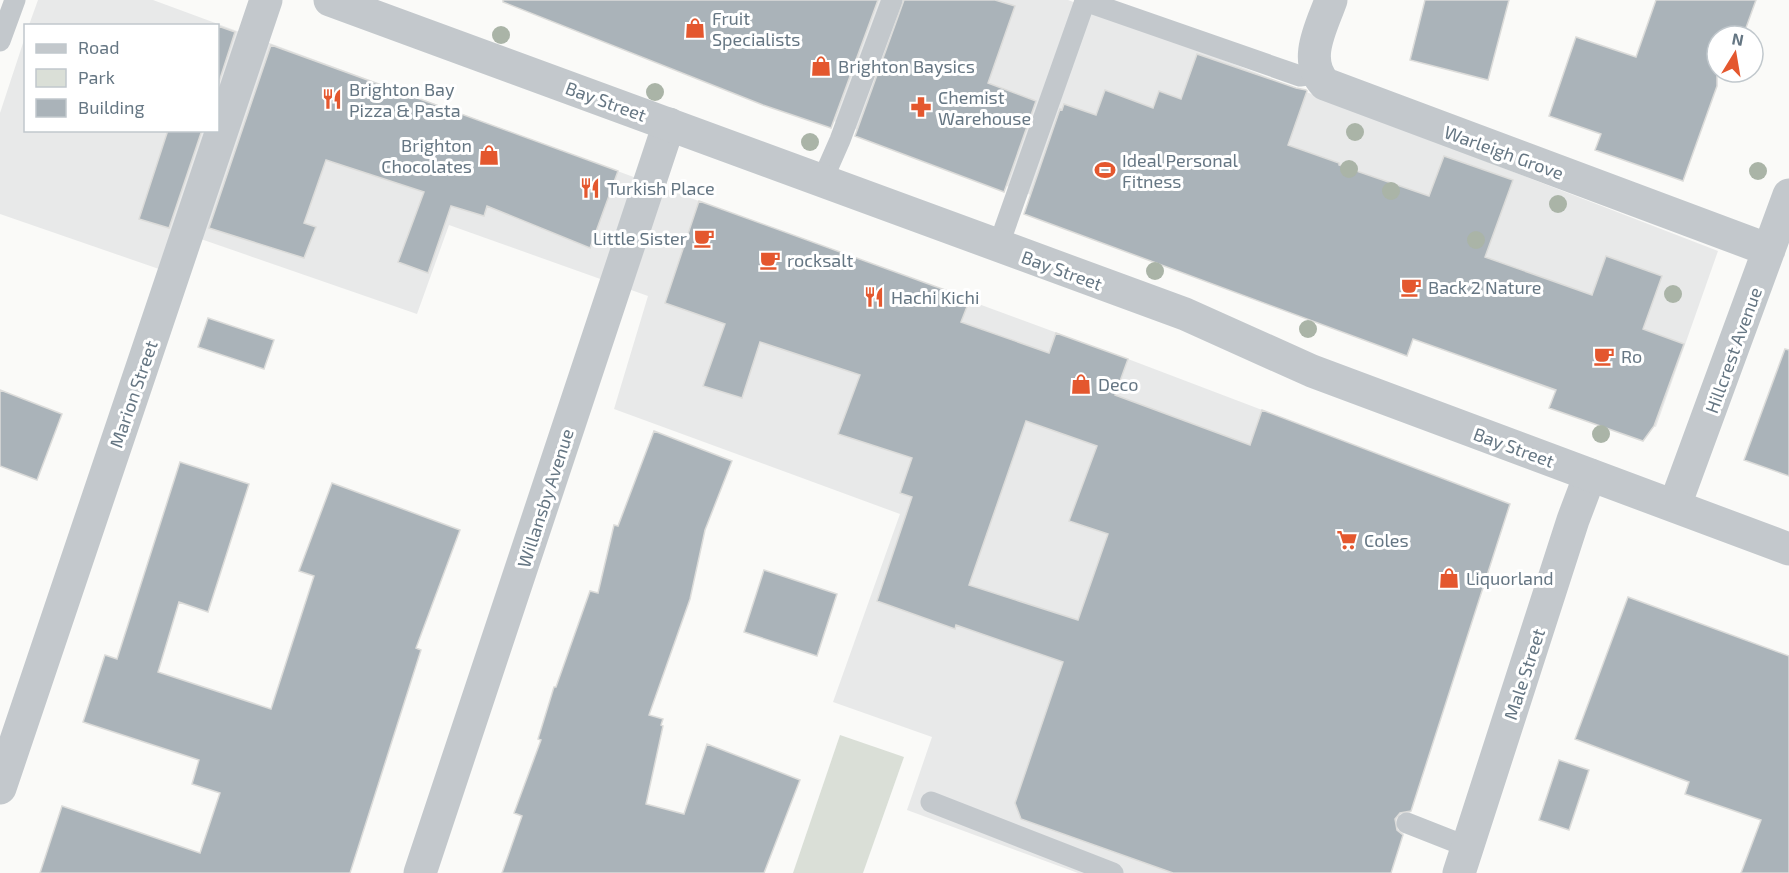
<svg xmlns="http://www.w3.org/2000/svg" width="1789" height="873" font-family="'Exo 2',sans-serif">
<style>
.built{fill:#e8e9e9}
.green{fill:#dadfd7}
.building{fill:#aab3b9;stroke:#dcdcda;stroke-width:1.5;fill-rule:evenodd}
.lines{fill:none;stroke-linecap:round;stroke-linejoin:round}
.service{stroke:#c3c8cc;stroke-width:21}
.minor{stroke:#c3c8cc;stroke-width:33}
.tertiary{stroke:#c3c8cc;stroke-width:33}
.tree{fill:#aab4a7}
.labels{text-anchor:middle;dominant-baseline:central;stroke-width:6;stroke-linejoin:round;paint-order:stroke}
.poi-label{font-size:18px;fill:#657683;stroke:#fff;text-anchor:start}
.street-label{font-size:18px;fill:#657683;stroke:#fff}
</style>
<rect width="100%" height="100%" fill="#fafaf8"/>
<!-- built -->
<path class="built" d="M38 0H153L1128 359 1509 504 1391 873H1078L907 810 932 737 833 702 900 514 614 409 648 296 449 225 417 314 172 229 159 269 0 214V113L25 37 26 130H218V26L29 25Z
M510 0H1068L1718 251 1656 427 1557 392Z"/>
<!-- green -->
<path class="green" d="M840 735 904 757 863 873H793Z"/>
<!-- building -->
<path class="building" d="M503 0H878L831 128 763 105 503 2Z
M904 0H995L1015 6 988 83 1036 101 1004 192 855 136Z
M1425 0H1509L1488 80 1410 60Z
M1656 0H1756L1743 36H1717V86L1683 181 1595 150 1601 134 1549 116 1576 37 1636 57Z
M218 26 235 32 218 85Z
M271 45 618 171 590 248 487 206 484 216 451 206 428 273 398 262 424 192 326 160 304 223 316 227 304 258 209 228Z
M1197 54 1296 88 1306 90 1307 91 1288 145 1339 163V165L1429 196 1444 156 1513 180 1485 257 1592 295 1606 256 1662 276 1643 329 1684 344 1654 426 1643 441 1549 408 1556 390 1413 339 1407 356 1024 214 1060 109 1062 110 1064 104 1096 115 1105 90 1153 108 1159 91 1181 99Z
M168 130H202L169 228 139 219Z
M699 201 970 299 961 322 1049 353 1056 333 1128 359 1115 395 1250 445 1262 410 1510 504 1411 811 1400 813 1395 819 1397 830 1403 835 1391 873H1173L1021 819 1015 803 1063 662 956 625 955 629 877 601 912 497 900 493 912 458 838 434 860 375 760 342 742 398 703 386 725 324 665 303ZM1026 421 1097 446 1069 521 1108 534 1078 620 969 585Z
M208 318 274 340 264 369 198 347Z
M1785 349 1789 350V476L1744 460Z
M0 390 62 414 37 480 0 466Z
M654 431 732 461 705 530 690 599 649 715 663 719 661 725 663 726 646 804 684 814 707 744 800 780 764 873H502L522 816 514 813 541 740 538 739 554 687H556L590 591 598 593 614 525 618 526Z
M180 462 249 484 208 612 179 602 158 672 271 709 314 576 299 571 332 483 460 530 416 648 421 650 350 873H40L62 806 200 853 220 793 192 784 199 760 83 722 105 655 117 659Z
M764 570 837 594 817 656 744 632Z
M1628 597 1789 656V873H1741L1761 820 1685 794 1689 782 1575 739Z
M1559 760 1589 770 1569 830 1539 820Z"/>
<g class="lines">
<!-- service -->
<path class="service" d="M0 41 15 0
M822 181 840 140 892 0
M998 247 1085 1 1300 76 1316 74
M931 802 1113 873
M1407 823 1468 847"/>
<!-- minor -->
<path class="minor" d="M1331 0C1322 26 1302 60 1325 84L1769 250
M1675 505 1789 195
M0 788 266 0
M420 873 669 124
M1459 873 1573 520 1590 475"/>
<!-- tertiary -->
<path class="tertiary" d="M330 0 1185 314 1312 371 1789 549"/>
</g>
<!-- trees -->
<g class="tree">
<circle cx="501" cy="35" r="9"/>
<circle cx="655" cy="92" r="9"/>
<circle cx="1355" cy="132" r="9"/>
<circle cx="810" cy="142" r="9"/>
<circle cx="1349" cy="169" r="9"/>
<circle cx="1758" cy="171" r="9"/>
<circle cx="1391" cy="191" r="9"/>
<circle cx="1558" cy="204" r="9"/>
<circle cx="1476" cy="240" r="9"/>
<circle cx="1155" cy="271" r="9"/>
<circle cx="1673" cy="294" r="9"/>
<circle cx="1308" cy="329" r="9"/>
<circle cx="1601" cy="434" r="9"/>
</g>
<!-- icons -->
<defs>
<g id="shop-bare" transform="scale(1.62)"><path d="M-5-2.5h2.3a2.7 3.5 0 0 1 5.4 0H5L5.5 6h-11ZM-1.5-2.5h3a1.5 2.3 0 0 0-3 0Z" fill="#e4572e" stroke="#fff" stroke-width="2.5" paint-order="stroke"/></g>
<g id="restaurant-bare" transform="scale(1.62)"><path d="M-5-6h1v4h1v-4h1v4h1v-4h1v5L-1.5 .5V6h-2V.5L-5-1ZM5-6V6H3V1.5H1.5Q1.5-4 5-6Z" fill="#e4572e" stroke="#fff" stroke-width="2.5" paint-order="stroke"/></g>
<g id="pharmacy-bare" transform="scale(1.62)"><path d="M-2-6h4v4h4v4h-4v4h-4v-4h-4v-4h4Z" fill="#e4572e" stroke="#fff" stroke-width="2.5" paint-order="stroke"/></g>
<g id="stadium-bare" transform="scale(1.62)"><path d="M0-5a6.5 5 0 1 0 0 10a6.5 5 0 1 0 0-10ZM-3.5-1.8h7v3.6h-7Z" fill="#e4572e" stroke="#fff" stroke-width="2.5" paint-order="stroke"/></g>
<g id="cafe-bare" transform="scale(1.62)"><path d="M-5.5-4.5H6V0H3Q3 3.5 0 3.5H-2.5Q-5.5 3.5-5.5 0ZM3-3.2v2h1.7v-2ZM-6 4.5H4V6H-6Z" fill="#e4572e" stroke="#fff" stroke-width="2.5" paint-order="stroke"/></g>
<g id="supermarket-bare" transform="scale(1.62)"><path d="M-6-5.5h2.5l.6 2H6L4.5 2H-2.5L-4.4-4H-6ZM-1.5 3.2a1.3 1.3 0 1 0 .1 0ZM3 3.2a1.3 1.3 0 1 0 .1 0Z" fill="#e4572e" stroke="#fff" stroke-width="2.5" paint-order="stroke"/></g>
</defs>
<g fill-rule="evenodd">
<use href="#shop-bare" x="695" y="28"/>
<use href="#shop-bare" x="821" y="66"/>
<use href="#restaurant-bare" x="332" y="99"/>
<use href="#pharmacy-bare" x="921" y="107"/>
<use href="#shop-bare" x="489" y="155"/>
<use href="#stadium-bare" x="1105" y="170"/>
<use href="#restaurant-bare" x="590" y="188"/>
<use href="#cafe-bare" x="704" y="238"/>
<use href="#cafe-bare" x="770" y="260"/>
<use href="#cafe-bare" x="1411" y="287"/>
<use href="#restaurant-bare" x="874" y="297"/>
<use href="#cafe-bare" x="1604" y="356"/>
<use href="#shop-bare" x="1081" y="384"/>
<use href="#supermarket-bare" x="1347" y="540"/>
<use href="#shop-bare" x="1449" y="578"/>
</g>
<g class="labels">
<!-- poi labels -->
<g class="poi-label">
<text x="712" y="18">Fruit<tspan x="712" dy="21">Specialists</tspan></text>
<text x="838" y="66">Brighton Baysics</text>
<text x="349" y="89">Brighton Bay<tspan x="349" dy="21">Pizza &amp; Pasta</tspan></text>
<text x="938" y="97">Chemist<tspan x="938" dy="21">Warehouse</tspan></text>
<text x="472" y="145" text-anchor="end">Brighton<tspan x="472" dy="21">Chocolates</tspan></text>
<text x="1122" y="160">Ideal Personal<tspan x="1122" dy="21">Fitness</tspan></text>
<text x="607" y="188">Turkish Place</text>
<text x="687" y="238" text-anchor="end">Little Sister</text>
<text x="787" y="260">rocksalt</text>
<text x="1428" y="287">Back 2 Nature</text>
<text x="891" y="297">Hachi Kichi</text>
<text x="1621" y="356">Ro</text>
<text x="1098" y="384">Deco</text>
<text x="1364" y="540">Coles</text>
<text x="1466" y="578">Liquorland</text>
</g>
<!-- street labels -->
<g class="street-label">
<text transform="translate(606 101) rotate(20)">Bay Street</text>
<text transform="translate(1504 152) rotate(20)">Warleigh Grove</text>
<text transform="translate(1062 270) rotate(20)">Bay Street</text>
<text transform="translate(1733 350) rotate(-70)">Hillcrest Avenue</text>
<text transform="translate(133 394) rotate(-71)">Marion Street</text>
<text transform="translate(1514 447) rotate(20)">Bay Street</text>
<text transform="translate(545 498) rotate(-72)">Willansby Avenue</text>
<text transform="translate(1524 674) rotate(-72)">Male Street</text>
</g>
</g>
<!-- legend -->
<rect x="24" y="24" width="195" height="108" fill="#ffffff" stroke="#c1c8cd" stroke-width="1.5"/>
<rect x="36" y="44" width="30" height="9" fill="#c3c8cc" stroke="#c1c8cd" stroke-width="1.5"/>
<text x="78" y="54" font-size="18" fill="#657683">Road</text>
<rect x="36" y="69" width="30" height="18" fill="#dadfd7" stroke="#c1c8cd" stroke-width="1.5"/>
<text x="78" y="84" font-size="18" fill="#657683">Park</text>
<rect x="36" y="99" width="30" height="18" fill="#aab3b9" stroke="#c1c8cd" stroke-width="1.5"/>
<text x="78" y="114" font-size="18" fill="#657683">Building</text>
<!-- north arrow -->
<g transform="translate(1735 54) rotate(11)"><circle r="28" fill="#ffffff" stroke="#c1c8cd" stroke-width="1.5"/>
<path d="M0-4.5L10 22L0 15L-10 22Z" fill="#e4572e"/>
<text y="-9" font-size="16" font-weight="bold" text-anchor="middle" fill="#657683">N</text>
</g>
</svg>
